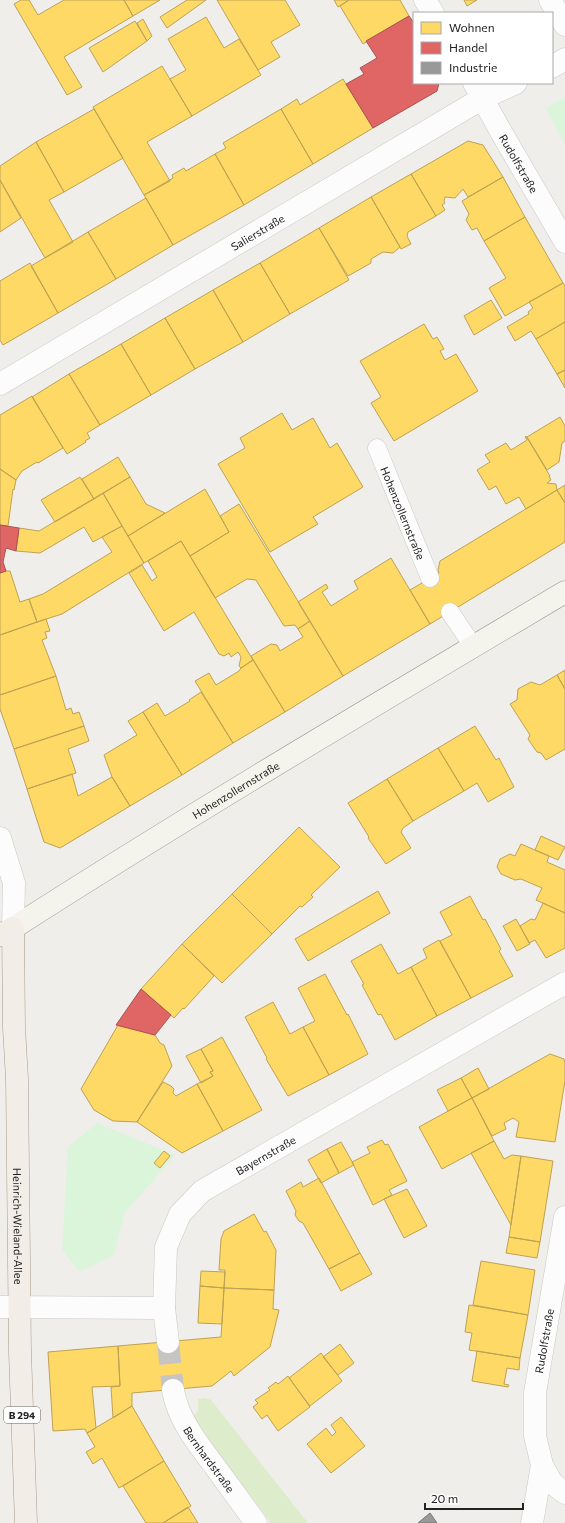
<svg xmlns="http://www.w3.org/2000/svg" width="565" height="1523" font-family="Commissioner,sans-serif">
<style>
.grass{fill:#ddeccb}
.park{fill:#daf5da}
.homes{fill:#ffd966;stroke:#bda252}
.shops{fill:#e06666;stroke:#a75252}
.industry{fill:#999;stroke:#757575}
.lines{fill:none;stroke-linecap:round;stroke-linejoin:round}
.street-tunnel{stroke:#c7c5c3;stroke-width:22;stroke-dasharray:22 11;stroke-linecap:butt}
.lane-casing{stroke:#c9c8c7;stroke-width:19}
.street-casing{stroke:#c9c8c7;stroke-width:23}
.secondary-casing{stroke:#999a82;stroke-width:23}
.primary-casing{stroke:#a79c86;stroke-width:23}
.lane{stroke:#fdfcfc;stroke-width:18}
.street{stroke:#fdfcfc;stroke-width:22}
.secondary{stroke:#f4f4ed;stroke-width:22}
.primary{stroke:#f3ede7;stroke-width:22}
.labels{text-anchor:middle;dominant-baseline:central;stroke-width:4;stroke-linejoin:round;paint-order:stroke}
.shield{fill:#fff;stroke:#646464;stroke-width:1}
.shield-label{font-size:10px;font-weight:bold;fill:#222}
.street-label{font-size:11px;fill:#222;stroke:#fff}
</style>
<rect width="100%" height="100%" fill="#f0eeeb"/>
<!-- grass -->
<path class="grass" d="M205 1398 211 1400 308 1523H271L192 1418 198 1411V1399Z"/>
<!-- park -->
<path class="park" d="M565 97V145L546 108Z
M97 1123 175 1155 124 1214 114 1255 80 1272 62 1250 68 1147Z"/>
<!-- homes -->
<path class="homes" d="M21 0H29L38 15 64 0H124L133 16 64 57 82 87 67 95 14 4Z
M124 0H160L133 16Z
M187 0H206L167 28 160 17Z
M217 0H285L300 25 271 42 280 57 258 70Z
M334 0H349L338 7Z
M349 0H400L409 16 363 44 340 6Z
M464 0H477L467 6Z
M206 17 224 48 239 39 261 75 192 116 170 79 186 70 168 39Z
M143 19 152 36 147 41 137 23Z
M135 21 147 41 103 72 89 48Z
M162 66 192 116 147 142 170 181 144 195 93 107Z
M343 79 373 128 313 164 281 109 297 99 300 105Z
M94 109 123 158 64 192 36 142Z
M281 109 313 164 244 205 215 154 226 148 223 143Z
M468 141 483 145 503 177 468 197 463 189 455 198 445 197 444 201 445 203 442 205 445 210 436 216 411 174Z
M36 142 64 192 49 200 73 242 45 258 0 180V166Z
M215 154 244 205 173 245 144 195 173 178 172 175 184 168 186 171Z
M411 174 436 216 408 232 407 236 411 244 401 249 371 197Z
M503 177 525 217 484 241 477 228 472 230 466 220 469 214 462 201Z
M0 180 21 218 0 232Z
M371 197 400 247 393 253 383 252 371 259V263L348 276 319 228Z
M146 198 173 245 116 279 88 232Z
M525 217 563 283 505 316 489 288 506 278 484 241Z
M319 228 349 280 290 314 260 263Z
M88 232 116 279 58 313 31 266Z
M30 263 58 313 3 345 0 340V281Z
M260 263 290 314 243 342 213 290Z
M563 283 565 286V322L536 339 531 331 515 341 507 327 529 314 528 312 533 308 529 302Z
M213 290 243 342 195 369 165 318Z
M491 300 502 318 474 335 464 316Z
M165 318 195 369 151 395 121 344Z
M565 322V370L557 374 536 339Z
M424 324 433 339 437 337 444 349 440 351 445 360 456 354 478 391 394 441 371 403 381 397 360 361Z
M121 344 151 395 100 425 69 374Z
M565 370V388L557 374Z
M69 374 100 425 87 433 90 438 85 441 86 442 67 454 32 397Z
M32 396 63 448 38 463 37 462 22 471 16 480 0 469V415Z
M282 413 292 430 313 418 330 448 337 443 363 487 313 517 318 524 270 552 218 464 245 448 240 438Z
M560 417 565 426V441L562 443 559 462 547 470 527 437Z
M526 436 550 476H549L551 480 547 483 556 484 557 490 526 509 519 497 506 504 496 486 489 490 477 470 490 462 485 455 506 443 511 450 527 440 525 437Z
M118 457 130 477 94 499 82 479Z
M0 469 16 480 14 490 13 489 8 526 0 525Z
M80 477 94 499 55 522 41 500Z
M130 477 146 504 165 513 128 536 103 493Z
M565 485V503L557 490Z
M205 489 229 532 190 556 181 541 144 563 128 536Z
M557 490 565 503V542L430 624 410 590 439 573 438 570 440 561Z
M103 493 122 526 93 542 84 527 40 553 16 551 19 528 39 531Z
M239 504 310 621 298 629 295 625 284 626 256 580 247 579 215 598 190 556 229 532 220 516Z
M122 526 144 563 62 614 37 622 29 599 43 594 112 552 102 537Z
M181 541 253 660 241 668 239 666 241 657 238 652 231 657 229 653 224 656 219 654 194 612 164 631 129 573 142 565 152 581 157 577 148 561Z
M391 558 430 624 343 676 298 602 326 584 328 588 322 592 331 606 358 589 354 581Z
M6 571H10L20 602 29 599 37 622 0 635V573Z
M46 619 50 631 45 632 47 638 42 640 56 676 0 695V635Z
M310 621 343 676 285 712 251 656 271 644 277 645 280 651 303 637 298 629Z
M253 660 285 712 233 743 195 681 209 673 216 685 239 671 241 668Z
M565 670V689L557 675Z
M557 675 565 689V749L546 760 541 753 537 752 528 739 530 735 510 704 517 700 518 689 531 682 540 685Z
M56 676 66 710 71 708 73 714 79 712 84 726 14 749 0 709V695Z
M201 692 233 743 182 775 143 712 157 703 165 716 190 701 189 700Z
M143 712 182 775 130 806 112 777 104 755 137 735 128 721Z
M84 726 89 741 68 749 76 773 27 789 14 749Z
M475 726 496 760 499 758 514 787 488 802 477 783 464 791 438 748Z
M438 748 464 791 413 821 387 779Z
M72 774 78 796 112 777 130 806 60 848 44 842 27 789Z
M387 779 413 821 403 828 401 832 411 848 386 864 368 838 369 837 348 803Z
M299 827 340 867 311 895 313 897 302 907 300 906 272 934 232 894Z
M541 836 565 847 558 860 535 850Z
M521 844 549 856 547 862 565 870V913L536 900 542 888 521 879 515 880 501 874 497 867 500 859 510 854 515 856Z
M378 891 390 913 308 961 295 939Z
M232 894 272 934 222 983 182 944Z
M470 896 483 920 485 919 501 949 499 951 513 976 471 998 440 941 452 935 440 912Z
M543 903 565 913V948L546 958 535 940 529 943 520 926 531 919 535 920Z
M516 919 530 944 517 951 503 926Z
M439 940 471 998 437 1016 411 967 427 958 423 949Z
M182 944 214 976 184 1009 183 1008 174 1018 141 989Z
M381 944 398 974 411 967 437 1016 395 1040 381 1014 378 1015 362 985 364 984 351 961Z
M325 974 347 1015 348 1014 368 1054 329 1075 303 1027 315 1021 298 988Z
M273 1002 290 1034 303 1027 329 1075 288 1096 266 1059 267 1058 245 1017Z
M118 1025 155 1035 160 1043 164 1045 172 1066 137 1122 113 1121 94 1110 81 1089Z
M222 1037 262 1110 223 1131 197 1084 213 1076 210 1072 213 1071 201 1049Z
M201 1049 213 1071 210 1072 213 1076 201 1083 186 1056Z
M550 1054 564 1059 565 1063V1081L555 1142 516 1137 519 1122 513 1118 504 1123 506 1129 492 1136 472 1098Z
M478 1068 489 1089 472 1098 461 1078Z
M461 1078 472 1098 448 1111 437 1090Z
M163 1082 171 1086 174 1089 173 1093 176 1096 197 1084 223 1131 182 1153 137 1122Z
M472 1098 494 1141 442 1169 419 1127Z
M382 1140 385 1145 388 1144 407 1181 389 1190 392 1195 373 1205 352 1162 370 1153 367 1147Z
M494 1141 504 1159 512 1155 521 1156 511 1225 471 1153Z
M341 1142 354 1165 339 1173 327 1149Z
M327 1149 339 1173 321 1183 308 1160Z
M164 1151 170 1156 160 1168 154 1163Z
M521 1156 553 1161 540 1242 509 1237Z
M319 1178 360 1253 329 1269 303 1223 299 1221 295 1215 296 1211 286 1191 301 1182 303 1187Z
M407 1189 427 1226 404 1238 384 1199Z
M254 1214 264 1232 266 1231 276 1250 274 1290 224 1288 225 1270H219L221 1239 224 1231Z
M509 1237 540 1242 537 1258 506 1253Z
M360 1253 372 1274 341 1291 329 1269Z
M481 1261 535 1270 528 1315 473 1305Z
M201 1271 225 1272 224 1288 200 1286Z
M200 1286 224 1288 222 1324 198 1323Z
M224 1288 274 1290 273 1309 279 1310 270 1347 234 1376 231 1371 212 1386 132 1393V1406L113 1418 111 1387 120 1386 118 1346 221 1337Z
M469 1305 528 1315 520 1358 469 1350 472 1333 465 1332Z
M340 1344 354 1363 338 1375 323 1357Z
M118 1346 120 1386 92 1387 96 1428 87 1433 85 1429 53 1431 48 1352Z
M477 1351 520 1358 519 1370 507 1368 504 1384 509 1385 508 1387 472 1381Z
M321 1353 342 1381 310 1406 289 1378Z
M288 1376 310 1407 278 1431 267 1415 262 1419 253 1407 258 1403 255 1400 270 1390 268 1388 276 1382 278 1384Z
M132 1406 164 1461 119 1488 102 1458 93 1464 86 1452 95 1447 87 1433Z
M341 1417 365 1446 331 1473 307 1444 326 1428 332 1436 336 1432 331 1425Z
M164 1461 191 1506 163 1523H146L123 1486Z
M188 1507 198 1523H163Z"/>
<!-- shops -->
<path class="shops" d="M409 16 414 23V83H439L437 91 373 128 346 84 364 74 360 68 377 58 366 41Z
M0 525 19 528 16 551 6 548 3 562 6 571 0 573Z
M141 989 171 1015 155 1035 116 1025Z"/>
<!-- industry -->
<path class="industry" d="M430 1513 437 1523H418Z"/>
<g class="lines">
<!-- street-tunnel -->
<path class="street-tunnel" d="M168 1342 173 1390"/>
<!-- lane casing -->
<g class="lane-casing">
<g id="lane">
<path id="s1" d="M377 448 430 578"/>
<path d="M450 612 473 646"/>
</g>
</g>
<!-- street casing -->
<g class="street-casing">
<g id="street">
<path d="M425 0 433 13"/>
<path d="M550 0 565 25"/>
<path d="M552 67 565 59"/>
<path id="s2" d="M474 83 500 130 565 242"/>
<path id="s3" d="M0 384 483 98 516 83"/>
<path d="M0 838 14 883 13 928"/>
<path d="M565 1217 535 1393V1436L542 1465 552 1483 565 1493"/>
<path d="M0 1307 164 1308"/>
<path id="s4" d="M168 1342 164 1308 166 1247 180 1214 202 1191 565 983"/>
<path id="s5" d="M173 1390C178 1420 198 1444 216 1468 229 1486 243 1505 256 1523"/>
<path d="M532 1523 542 1465"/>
</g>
</g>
<!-- secondary casing -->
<g class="secondary-casing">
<g id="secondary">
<path id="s6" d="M13 928C194 812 380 702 565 592"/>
</g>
</g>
<!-- primary casing -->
<g class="primary-casing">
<g id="primary">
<path id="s7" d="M0 935 13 928 14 1028 17 1079 20 1352 26 1523"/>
</g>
</g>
<!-- lane -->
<use href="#lane" class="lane"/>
<!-- street -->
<use href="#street" class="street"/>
<!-- secondary -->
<use href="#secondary" class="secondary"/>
<!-- primary -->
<use href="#primary" class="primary"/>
</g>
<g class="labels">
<!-- shield labels -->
<rect class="shield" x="4" y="1407" width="36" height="16" rx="3"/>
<g class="shield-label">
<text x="22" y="1415">B 294</text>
</g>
<!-- street labels -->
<g class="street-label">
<text stroke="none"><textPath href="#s2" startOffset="92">Rudolfstraße</textPath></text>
<text stroke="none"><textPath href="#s3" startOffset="299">Salierstraße</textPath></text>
<text stroke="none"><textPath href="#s1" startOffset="70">Hohenzollernstraße</textPath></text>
<text stroke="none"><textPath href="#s6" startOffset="262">Hohenzollernstraße</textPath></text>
<text stroke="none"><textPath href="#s4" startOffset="236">Bayernstraße</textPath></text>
<text stroke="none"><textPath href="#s7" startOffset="313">Heinrich-Wieland-Allee</textPath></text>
<text transform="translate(544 1341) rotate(-80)">Rudolfstraße</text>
<text stroke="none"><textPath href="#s5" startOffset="79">Bernhardstraße</textPath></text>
</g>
</g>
<!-- legend -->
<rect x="413" y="12" width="140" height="72" fill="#ffffff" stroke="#a7a7a7"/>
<rect x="421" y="22" width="20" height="12" fill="#ffd966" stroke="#a7a7a7"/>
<text x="449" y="32" font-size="12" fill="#222222">Wohnen</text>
<rect x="421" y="42" width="20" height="12" fill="#e06666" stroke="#a7a7a7"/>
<text x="449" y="52" font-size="12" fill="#222222">Handel</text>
<rect x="421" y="62" width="20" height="12" fill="#999999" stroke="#a7a7a7"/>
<text x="449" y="72" font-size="12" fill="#222222">Industrie</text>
<!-- scale -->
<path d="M425 1503v6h98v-6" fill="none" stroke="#222222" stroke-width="2"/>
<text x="431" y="1503" font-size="12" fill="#222222" stroke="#ffffff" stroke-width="3" paint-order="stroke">20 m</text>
</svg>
